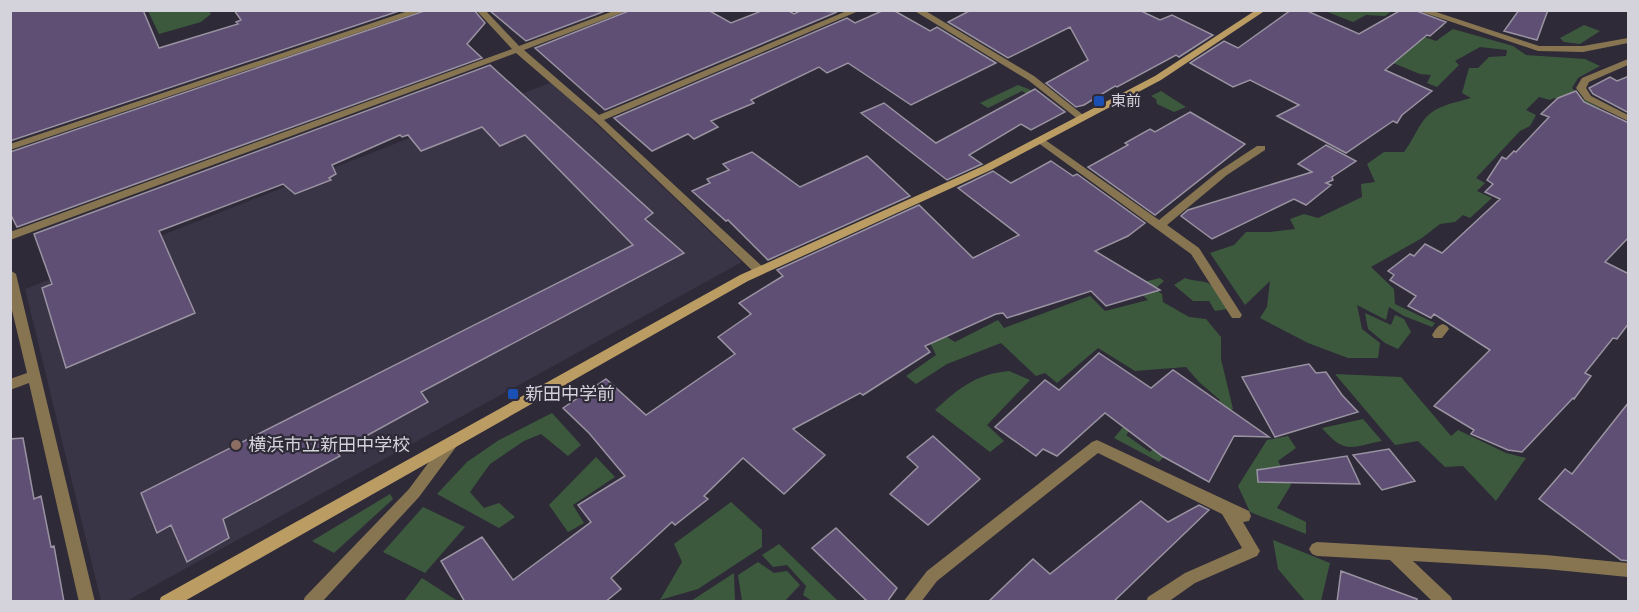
<svg xmlns="http://www.w3.org/2000/svg" width="1639" height="612" font-family="'Sofia Sans Condensed','Noto Sans JP',sans-serif">
<style>
.built{fill:#393446}
.green{fill:#3c593e}
.building{fill:#604f74;stroke:#9993a2;stroke-width:1.5}
.lines{fill:none;stroke-linecap:round;stroke-linejoin:round}
.street{fill:#877552;fill-rule:evenodd}
.secondary{fill:#bb9d64;fill-rule:evenodd}
.transit-dot{fill:#1a4fb4;stroke:#2e2a37;stroke-width:2}
.education-dot{fill:#8d6e63;stroke:#2e2a37;stroke-width:2}
.labels{text-anchor:middle;dominant-baseline:central;stroke-width:4.5;stroke-linejoin:round;paint-order:stroke}
.far-poi-label{font-size:15px;fill:#d4d2da;stroke:#2e2a37;text-anchor:start}
.poi-label{font-size:18px;fill:#d4d2da;stroke:#2e2a37;text-anchor:start}
</style>
<rect width="100%" height="100%" fill="#2e2a37"/>
<!-- built -->
<path class="built" d="M552 82 742 262 125 602 101 601 25 289Z"/>
<!-- green -->
<path class="green" d="M148 11H209L211 14 201 22 159 34Z
M1325 11H1401L1444 26 1438 29 1392 11 1385 16 1366 15 1353 22Z
M1584 25 1600 31 1580 44 1564 42 1560 38Z
M1453 29 1513 46 1526 55 1585 59 1600 66 1578 78 1572 88 1583 99 1600 108C1583 113 1570 105 1554 98L1550 100 1539 97 1526 110 1536 115 1530 126 1520 131 1476 178 1485 183 1477 191 1492 198 1470 218 1463 215 1455 222 1440 224 1422 238 1371 267 1394 289 1395 304 1435 323 1432 327 1404 316 1389 307 1386 320 1357 305 1362 329 1380 343 1378 358H1348L1308 343 1260 318 1267 307 1270 281 1245 305 1210 253 1234 245 1246 232H1270L1295 229 1290 219 1304 214 1318 218 1362 197 1361 184 1375 182 1367 164 1384 152H1404C1411 143 1415 133 1421 124 1433 105 1452 104 1471 98L1462 93 1469 68H1478L1489 57 1506 56 1507 50 1480 47 1455 61 1459 65 1437 87 1427 83 1431 75 1420 74 1378 57 1404 51 1425 37 1436 41Z
M1018 85 1031 90 1054 109 1022 91 988 108 980 103Z
M1161 91 1186 107 1174 112 1157 104 1156 99 1151 96Z
M1160 278 1164 281 1155 289 1162 294 1163 302 1189 317 1206 319 1221 337V359L1233 409 1198 426 1220 400 1199 382 1186 367 1135 371 1098 348 1057 383 1045 373 1036 376 1001 343 947 364 916 384 906 376 936 355 930 343 942 334 955 342 998 320 1004 328 1090 296 1105 311 1148 300 1131 285Z
M1185 278C1192 281 1197 280 1205 282 1216 285 1221 299 1227 309L1215 311 1209 301H1193L1174 285Z
M1365 313 1391 325 1395 315 1404 319 1411 332 1398 349 1385 343 1368 329Z
M1009 371 1030 380 987 425 1004 441 990 452 935 410C959 388 976 374 1009 371Z
M1335 374 1401 377 1451 436 1458 430 1506 453 1526 458 1496 501 1463 466 1445 467 1418 441 1395 445Z
M552 413 581 445 568 456 541 434 524 441 490 464 470 492 484 508 499 503 515 517 499 528 437 494 467 462 499 440Z
M1132 416 1139 420 1126 435 1150 452 1157 445 1169 451 1159 462 1114 438Z
M1363 419 1382 441C1351 447 1345 455 1322 428Z
M1288 436 1296 448 1278 461 1291 485 1277 508 1306 522V534L1250 512 1238 486 1267 440Z
M596 457 615 477 573 505 584 523 568 532 549 505Z
M390 494 393 499 334 553 312 541Z
M731 502 762 530V547L698 589 660 600 682 562 674 544Z
M423 507 465 527 425 573 383 552Z
M1273 540 1330 563 1321 601H1305L1278 569Z
M779 544 838 601H812L803 595 806 586 787 565 773 567 762 555Z
M758 562 774 573 787 571 800 585 785 601H742L738 575Z
M734 573 735 601H691Z
M422 578 456 600 457 601H404Z"/>
<!-- building -->
<path class="building" d="M10 10H143L159 48 238 24 236 22 241 20 234 10H402L10 141Z
M427 10H474L485 23 467 44 482 58 17 227 10 213V152Z
M489 10H608L526 41Z
M631 10H708L731 23 764 10H787L794 14 802 10 837 12 605 110 535 48Z
M884 10H893L930 31 937 27 996 63 911 105 848 63 827 73 819 67 751 100 754 103 711 121 718 127 694 139 688 134 652 151 614 118 847 18 855 23Z
M971 10H1139L1160 20 1172 15 1213 35 1179 57 1176 55 1117 87 1115 86 1084 105 1076 107 1046 83 1088 60 1070 27 1008 58 948 22Z
M1291 10H1305L1359 34 1401 10H1414L1446 22 1430 36 1427 35 1385 70 1432 91 1402 115 1397 123 1393 121 1346 153 1277 116 1299 105 1250 80 1233 87 1190 63 1224 41 1238 48Z
M1519 10H1548L1537 40 1504 31Z
M490 65 653 213 645 219 684 253 421 392 428 402 337 452 340 456 223 519 229 538 187 562 171 525 157 533 141 493 633 245 525 135 500 146 482 127 421 151 408 135 402 137 400 135 332 165 336 174 329 178 331 180 295 194 283 184 159 231 195 313 66 368 42 288 52 284 34 234Z
M1629 76V113L1593 94 1589 88 1610 77 1617 81Z
M1035 89 1065 112 1031 130 1021 124 969 155 982 164 947 180 861 113 884 103 936 143Z
M1576 91 1584 102 1629 123V237L1605 262 1629 274V323L1617 339 1613 338 1585 373 1591 376 1574 399 1573 398 1522 452 1508 450 1471 434 1474 430 1434 406 1490 350 1434 314 1431 318 1408 306 1416 296 1390 280 1394 275 1388 271 1410 254 1414 256 1425 244 1442 253 1500 199 1485 192 1493 184 1487 180 1502 157 1506 159 1514 151 1516 152 1549 117 1541 114 1558 98Z
M1190 112 1245 144 1155 215 1088 167 1128 145 1125 143 1150 129 1155 132Z
M1326 145 1356 161 1332 177 1333 180 1326 183 1331 185 1306 205 1294 199 1212 239 1181 216 1188 210 1312 172 1298 164Z
M752 152 800 187 867 156 910 196 768 260 728 220 726 221 692 191 710 183 707 179 729 170 723 164Z
M1051 161 1073 176 1077 174 1145 223 1128 236 1095 251 1160 290 1106 306 1091 291 1007 318 1003 313 996 314 925 346 930 352 863 395 860 393 793 429 825 455 784 494 743 458 704 496 708 499 675 525 672 522 611 578 621 589 605 602H465L441 561 482 537 513 580 591 522 578 505 625 476 589 433 563 408 606 379 646 415 735 354 718 337 751 314 739 303 783 276 777 270 919 205 973 258 1019 235 958 188 993 171 1011 183Z
M1099 353 1151 388 1173 370 1269 437 1234 436 1209 482 1162 456 1105 413 1057 456 1043 449 1036 456 995 427 1045 380 1059 390Z
M1309 364 1316 373 1326 372 1342 395 1358 412 1275 437 1242 377Z
M1629 402V561L1621 560 1539 499 1565 469 1572 474Z
M933 436 980 479 928 525 890 494 918 467 907 457Z
M23 438 34 499 41 496 51 547 54 546 64 602H10V439Z
M1389 449 1415 481 1382 490 1353 455Z
M1347 456 1360 484 1258 482 1257 470Z
M1141 501 1168 522 1199 505 1209 510 1113 602H988L1033 559 1050 574Z
M836 528 897 588 887 602H868L812 548Z
M1341 571 1417 599V602H1337Z"/>
<g class="lines">
<!-- street -->
<path class="street" d="M411 10H425L10 150V144Z
M476 10H485L519 46 616 10H629L524 50 599 115 849 10H861L604 120 764 268 766 271 764 274H756L595 121 516 53 10 240V232L512 49Z
M913 10H924L1034 76 1087 118 1082 121 1079 120 1028 80Z
M1416 10H1430L1539 46H1583L1628 38V43L1583 52 1538 51Z
M1628 59V65L1589 82 1586 88 1591 96 1628 115V121L1585 100 1576 88 1582 78Z
M1041 137 1159 220 1219 171 1257 146H1265V150L1227 175 1167 225 1199 248 1240 312 1242 315 1240 318H1232L1191 254 1037 142 1036 140Z
M10 270 16 274 95 602H79L29 383 10 390V379L27 373 10 302Z
M1443 324 1447 326 1449 329 1442 338H1434L1432 335C1435 330 1437 326 1443 324Z
M451 437 456 439 458 443 456 447 419 497 322 602H303L305 597 409 489 446 439Z
M1097 440 1249 511 1251 516 1249 521 1243 522 1260 551 1257 556 1195 583 1168 602H1146L1148 597 1185 573 1242 548 1222 514 1098 453 937 581 921 602H903L927 571 1092 442Z
M1317 542 1546 555 1628 563V577L1546 569 1413 561 1451 597 1453 602H1433L1390 560 1317 556 1312 554 1309 549 1312 544Z"/>
<!-- secondary -->
<path class="secondary" d="M1256 10H1266L1161 80 991 170 748 281 183 602H159L161 597 740 275 983 166 1155 76Z"/>
</g>
<!-- markers -->
<g class="transit-dot">
<rect x="1093" y="95" width="12" height="12" rx="3"/>
<rect x="507" y="388" width="12" height="12" rx="3"/>
</g>
<circle class="education-dot" cx="236" cy="445" r="6"/>
<g class="labels">
<!-- far-poi labels -->
<g class="far-poi-label">
<text x="1111" y="101">東前</text>
</g>
<!-- poi labels -->
<g class="poi-label">
<text x="525" y="394">新田中学前</text>
<text x="248" y="445">横浜市立新田中学校</text>
</g>
</g>
<!-- border -->
<rect width="1639" height="612" fill="none" stroke="#d4d2da" stroke-width="24"/>
</svg>
